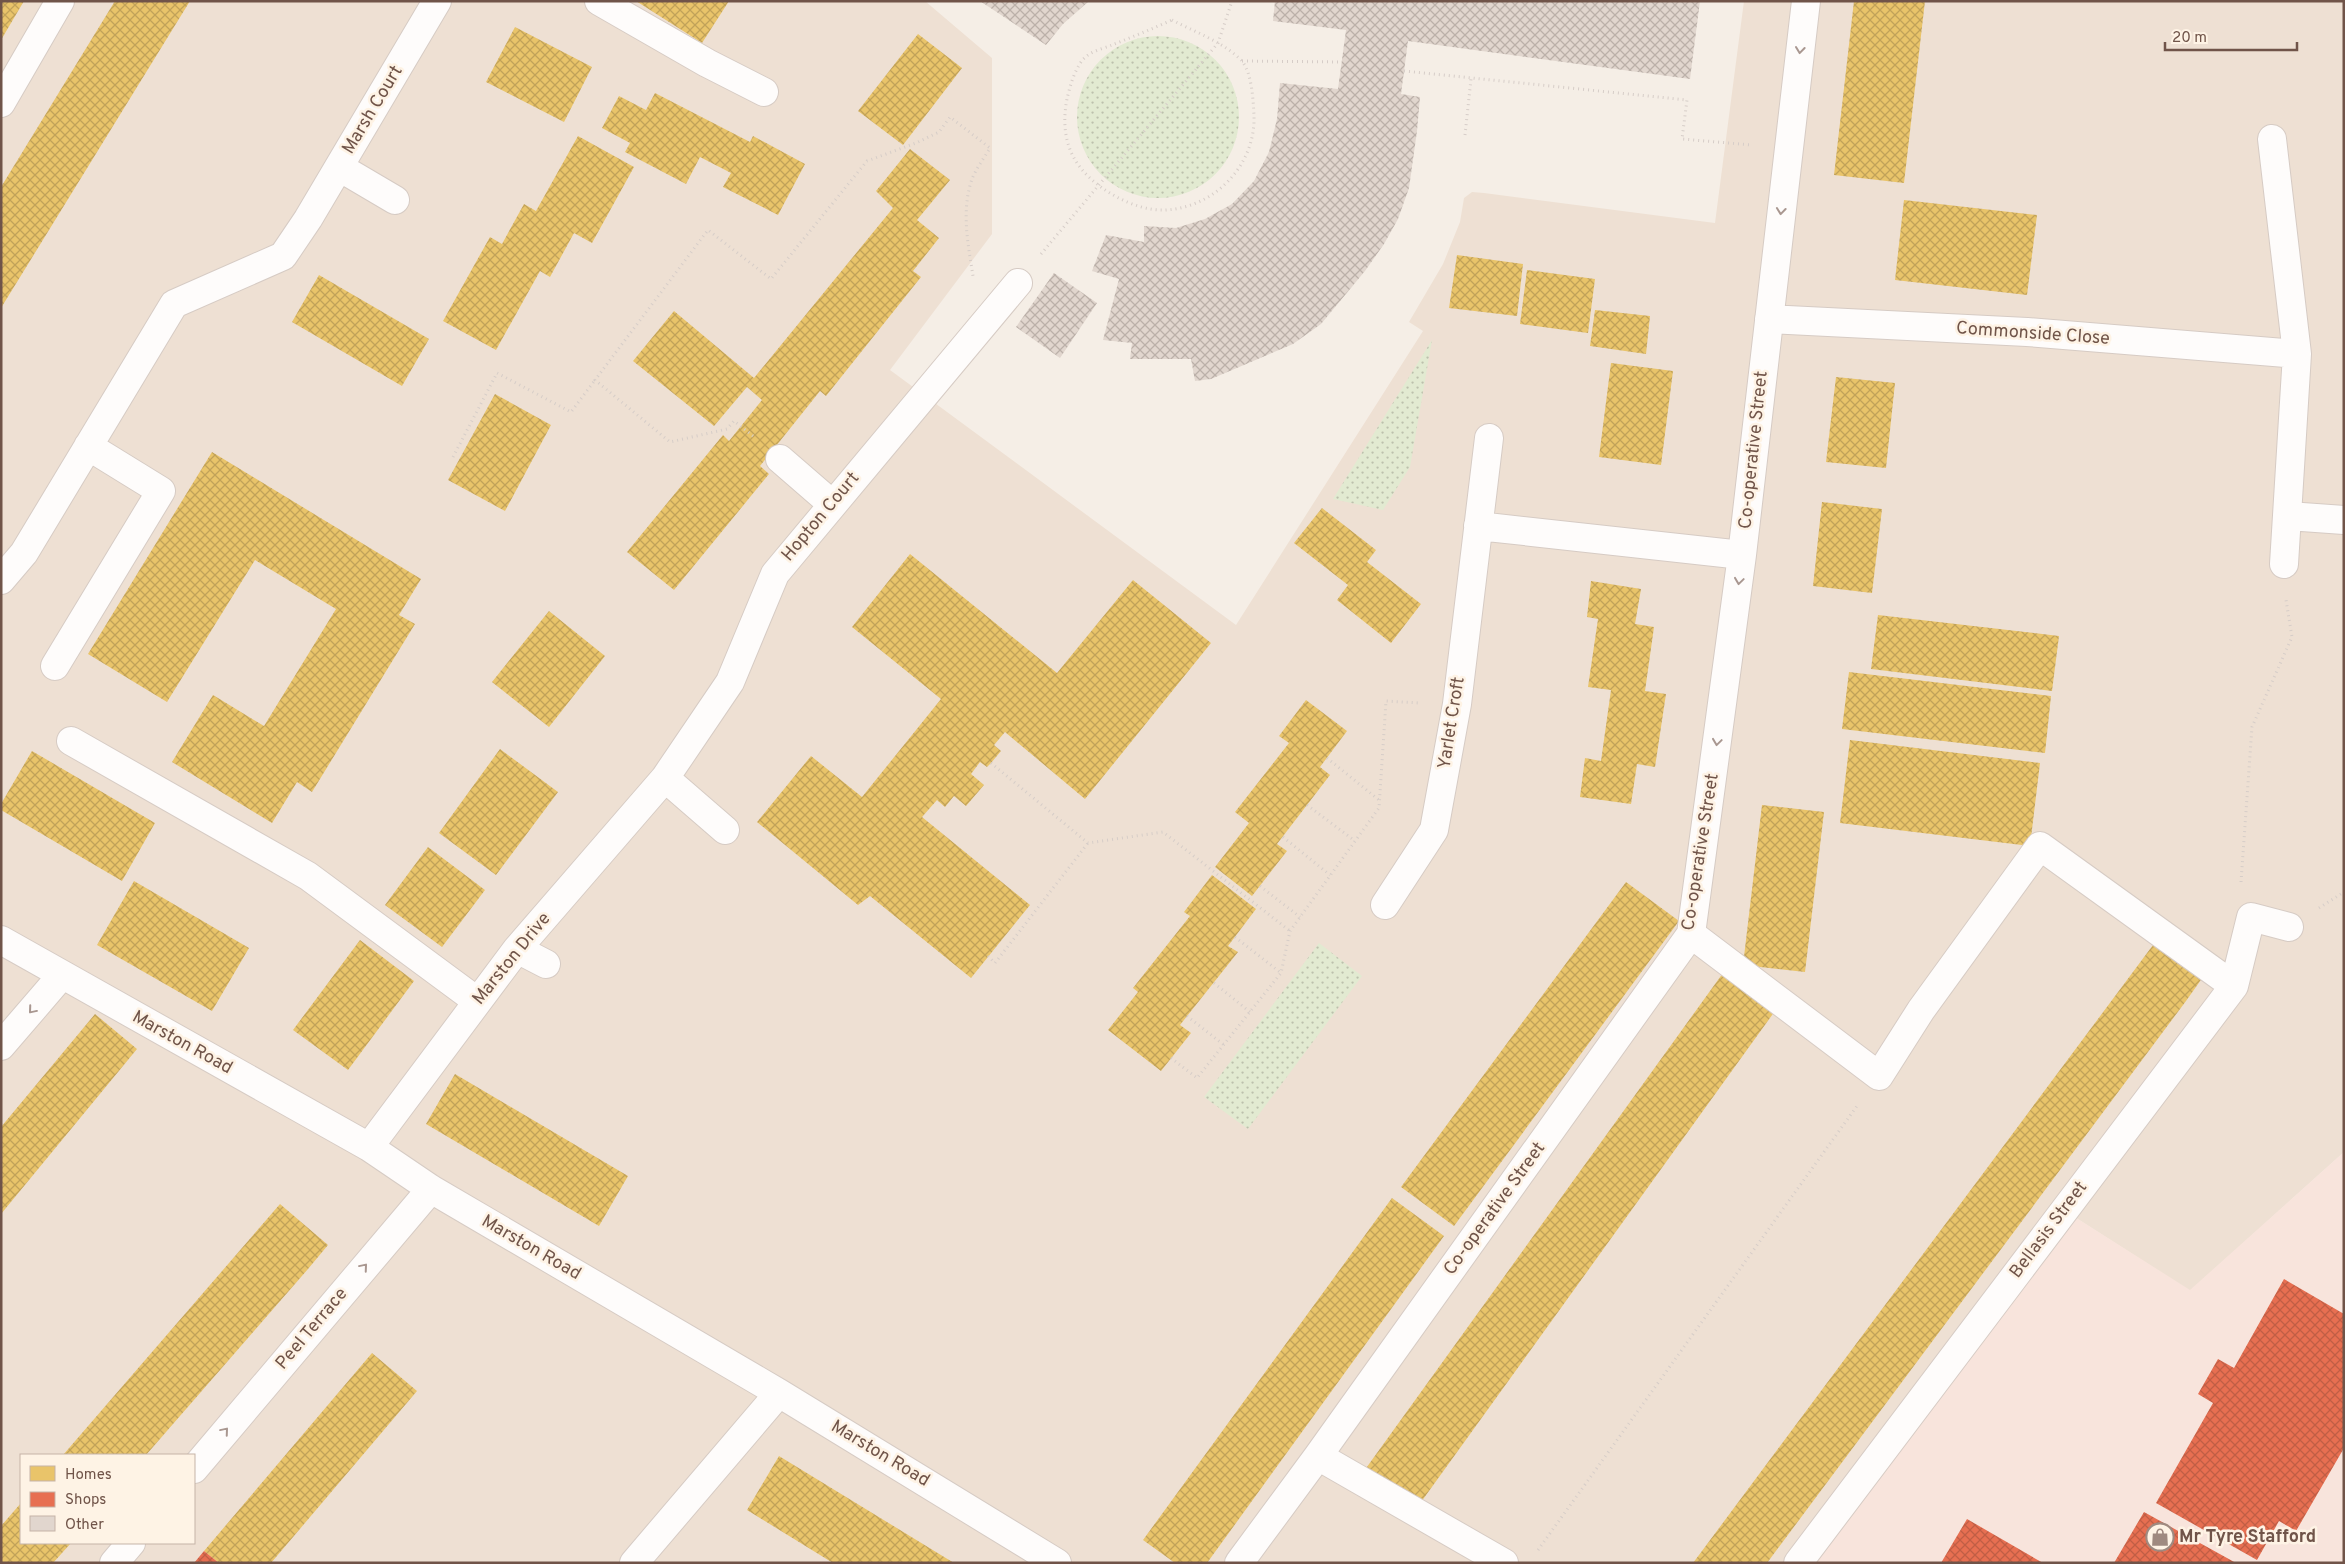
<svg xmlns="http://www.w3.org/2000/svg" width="2345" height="1564" font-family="Overpass,sans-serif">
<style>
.residential{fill:#eee0d3;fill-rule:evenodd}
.commercial{fill:#f8e4dc}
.grass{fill:url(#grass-dots)}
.homes{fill:url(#homes-cross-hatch)}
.shops{fill:url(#shops-cross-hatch)}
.building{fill:url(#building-cross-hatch)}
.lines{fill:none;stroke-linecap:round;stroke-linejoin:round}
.minor-casing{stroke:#d6cbc4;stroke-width:30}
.path{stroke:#d6cdc8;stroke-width:3;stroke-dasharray:1 4;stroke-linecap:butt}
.minor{stroke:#fefcfb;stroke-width:28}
.oneway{stroke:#a99790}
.labels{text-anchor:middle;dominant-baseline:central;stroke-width:5;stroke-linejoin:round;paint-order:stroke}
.street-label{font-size:18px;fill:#705449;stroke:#fef3e5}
.poi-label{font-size:18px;font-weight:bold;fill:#705449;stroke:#fef3e5;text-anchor:start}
</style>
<defs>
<pattern id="grass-dots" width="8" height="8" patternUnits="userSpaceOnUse" patternTransform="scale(1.25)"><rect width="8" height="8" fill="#e2ead1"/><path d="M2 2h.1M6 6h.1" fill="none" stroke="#bcc0ac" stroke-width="1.8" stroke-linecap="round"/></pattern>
<pattern id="homes-cross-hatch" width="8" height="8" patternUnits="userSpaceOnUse" patternTransform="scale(1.25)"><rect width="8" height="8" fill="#e9c46a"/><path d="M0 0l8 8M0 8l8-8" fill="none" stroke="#c1a259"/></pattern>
<pattern id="shops-cross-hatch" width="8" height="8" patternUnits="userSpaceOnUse" patternTransform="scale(1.25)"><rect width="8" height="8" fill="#e76f51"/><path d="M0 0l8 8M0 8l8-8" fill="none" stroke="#c05e45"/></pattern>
<pattern id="building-cross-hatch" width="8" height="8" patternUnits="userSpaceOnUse" patternTransform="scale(1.25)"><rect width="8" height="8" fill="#e1d6ce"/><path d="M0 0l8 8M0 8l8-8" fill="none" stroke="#bbb0a9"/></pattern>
</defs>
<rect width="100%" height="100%" fill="#f5eee6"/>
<!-- residential -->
<path class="residential" d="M1 1H925L992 58V234L890 370 1236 625 1423 331 1409 322 1443 264 1460 222 1464 198 1472 192 1484 193 1715 223 1744 1H2344V1152L2190 1291 2059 1207 1804 1563H1ZM21 1455H194V1543H21Z"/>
<!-- commercial -->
<path class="commercial" d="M2344 1152V1563H1804L2059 1207 2190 1290Z"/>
<!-- grass -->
<path class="grass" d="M1077 117a81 81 0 1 1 162 0a81 81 0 1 1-162 0Z
M1432 340 1410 467 1383 510 1333 499Z
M1319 943 1362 976 1248 1129 1204 1097Z"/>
<!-- homes -->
<path class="homes" d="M1 1H24L1 40Z
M115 1H190L1 308V187Z
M636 1H729L702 43Z
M1854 1H1925L1904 183 1834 175Z
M515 27 592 67 564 122 486 82Z
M918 34 962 68 903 145 858 111Z
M655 93 750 142 753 136 805 164 778 215 723 187 731 173 700 157 686 184 625 152 630 143 602 128 619 96 646 110Z
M578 136 634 167 592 243 574 233 550 277 540 271 496 350 443 321 490 237 502 244 524 204 536 211Z
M910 149 950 180 917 220 939 238 913 271 921 277 826 396 820 391 760 466 769 474 674 590 627 552 723 435 729 441 762 400 747 387 714 426 633 361 674 311 754 378 893 208 876 191Z
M1904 200 2037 215 2027 295 1895 280Z
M1457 255 1523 264 1517 316 1449 308Z
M1527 270 1595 279 1588 333 1520 324Z
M319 275 429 339 402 386 292 322Z
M1595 310 1650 316 1646 354 1590 346Z
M1611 363 1673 371 1661 465 1599 457Z
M1836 377 1895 383 1886 468 1826 462Z
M495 394 551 425 505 511 448 480Z
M212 452 421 579 399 615 415 624 312 792 297 782 272 823 172 762 213 695 264 726 336 609 255 560 167 702 88 654Z
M1822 502 1882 509 1872 593 1813 586Z
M1322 508 1376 550 1367 562 1421 604 1391 643 1337 600 1348 585 1294 543Z
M910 554 1057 673 1133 580 1211 643 1085 799 1005 732 994 745 1001 751 991 763 987 767 980 762 971 774 984 785 966 806 954 796 945 807 937 800 922 817 1030 905 971 978 870 896 858 905 757 822 811 756 862 797 941 699 852 627Z
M1591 581 1641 589 1635 624 1654 627 1645 691 1666 694 1655 767 1637 764 1631 804 1580 797 1585 758 1601 761 1611 690 1588 687 1598 619 1587 617Z
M549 611 605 656 549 727 492 682Z
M1878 615 2059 636 2052 691 1871 669Z
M1849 672 2051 696 2045 753 1842 729Z
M1306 700 1347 731 1320 767 1330 775 1277 844 1287 851 1252 896 1215 867 1249 823 1235 812 1289 743 1279 736Z
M1850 740 2040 763 2030 846 1840 823Z
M500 749 558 792 496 875 439 833Z
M32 751 155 823 122 881 1 810V804Z
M1762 805 1824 812 1805 972 1743 965Z
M428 847 485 890 442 947 385 905Z
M1212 875 1256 909 1228 946 1238 952 1180 1025 1191 1033 1161 1071 1108 1030 1138 992 1133 988 1190 916 1184 912Z
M134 881 249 948 212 1011 97 945Z
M1626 882 1679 921 1454 1226 1401 1187Z
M360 940 414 981 348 1070 293 1030Z
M2156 941 2203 977 2186 1001 1767 1563H1693Z
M1723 973 1775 1011 1416 1509 1364 1471Z
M95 1014 137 1049 1 1214V1127Z
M455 1074 628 1176 599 1226 426 1124Z
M1392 1198 1444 1236 1207 1563H1175L1143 1540Z
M280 1204 328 1245 308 1269 146 1455H63Z
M372 1353 417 1391 271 1563H219L204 1551Z
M779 1456 954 1563H833L747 1510Z
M21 1503V1543H71L53 1563H1V1526Z"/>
<!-- shops -->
<path class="shops" d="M2284 1279 2344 1314V1448L2296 1531 2279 1521 2257 1560 2156 1503 2213 1403 2198 1394 2218 1359 2234 1368Z
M2144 1512 2236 1563H2114Z
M1967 1519 2043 1563H1941Z
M204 1551 219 1563H194Z"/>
<!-- building -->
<path class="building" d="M980 1H1089L1063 24 1046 45Z
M1275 1H1700L1690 79 1408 41 1401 94 1420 97 1417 131 1409 188 1398 219 1384 244 1365 271 1321 324 1293 344 1211 379 1195 381 1191 359H1130L1132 343 1103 340 1119 279 1092 271 1106 235 1144 242V226L1176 228 1205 219 1232 204 1254 181 1269 152 1277 119 1280 83 1338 89 1346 30 1273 21Z
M1054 273 1097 303 1060 358 1016 327Z"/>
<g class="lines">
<!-- minor casing -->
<g class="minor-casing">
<path id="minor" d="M599 1 707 63 764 92
M1 103 60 1
M2272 139 2297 354 2284 564
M339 167 395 200
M1769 319 2027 332 2297 354
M780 459 832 504
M2288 516 2344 520
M1478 526 1742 555
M1 580 24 553 174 304 283 256 308 219 437 1
M55 666 161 491 88 446
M71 741 308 876 477 1001
M665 778 725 830
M1385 905 1434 830 1457 704 1489 438
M1691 934 1879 1076 1921 1010 2040 846 2234 986
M1 940 369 1147 431 1189 779 1393 1057 1563
M517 949 546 964
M1 1046 62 975
M369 1147 517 949 665 778 730 682 775 574 1018 283
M1318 1456 1504 1563
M194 1469 431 1189
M114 1563 131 1543
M634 1563 779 1393
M1239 1563 1318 1456 1691 934 1742 555 1806 1
M1798 1563 2234 986 2251 917 2289 927"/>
</g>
<!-- path -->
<path class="path" d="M1172 20C1195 32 1223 42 1241 60 1252 72 1253 99 1254 115 1256 164 1216 207 1166 210 1134 212 1089 186 1074 158 1064 140 1063 119 1067 99 1070 86 1076 63 1088 55 1095 50 1105 48 1112 45 1132 37 1152 29 1172 20Z
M1242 61 1342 62
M1404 71 1687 100 1682 139 1752 145
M1465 135 1471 79
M1041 254 1218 43 1232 1
M753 436 734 421 727 429 670 442 595 380 708 230 771 279 867 161 916 143 939 132 950 117 990 148C984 158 976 169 972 179 961 211 968 244 973 276H975
M453 457 497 373 571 412 595 380
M1327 758 1379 800
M991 763 1088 843 1163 832 1290 931
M1307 805 1355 841
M1283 837 1330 875
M2241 882 2252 727 2292 637 2286 600
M1260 886 1300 917
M2319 908 2344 892
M1235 937 1281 973
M988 956 995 963 1088 843
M1214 983 1250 1012
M1187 1016 1224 1045
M1171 1058 1197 1078 1281 973 1290 931 1379 808 1386 701 1419 703
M1538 1550 1857 1106"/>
<!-- minor -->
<use href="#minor" class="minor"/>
</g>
<!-- one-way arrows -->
<defs><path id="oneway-chevron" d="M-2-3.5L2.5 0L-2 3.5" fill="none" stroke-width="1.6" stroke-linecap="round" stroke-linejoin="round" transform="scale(1.25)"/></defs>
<g class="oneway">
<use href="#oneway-chevron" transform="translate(1800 50) rotate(97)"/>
<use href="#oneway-chevron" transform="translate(1781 211) rotate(96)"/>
<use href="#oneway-chevron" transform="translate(1739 581) rotate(98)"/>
<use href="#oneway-chevron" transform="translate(1717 742) rotate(98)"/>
<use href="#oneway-chevron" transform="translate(32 1010) rotate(130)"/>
<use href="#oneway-chevron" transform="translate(364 1267) rotate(-50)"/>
<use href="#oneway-chevron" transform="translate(225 1431) rotate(-50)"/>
</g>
<!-- icons -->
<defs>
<g id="shop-ring" transform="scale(1.4375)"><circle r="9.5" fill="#fef3e5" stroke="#9f8a80" stroke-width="1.5"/><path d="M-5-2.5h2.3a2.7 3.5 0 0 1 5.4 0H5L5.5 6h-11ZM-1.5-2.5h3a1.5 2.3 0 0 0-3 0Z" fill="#9f8a80"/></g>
</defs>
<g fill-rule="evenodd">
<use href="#shop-ring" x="2160" y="1537"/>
</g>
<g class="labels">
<!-- street labels -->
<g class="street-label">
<text transform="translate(373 110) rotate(-59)">Marsh Court</text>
<text transform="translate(2033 334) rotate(4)">Commonside Close</text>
<text transform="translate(1754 450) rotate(-84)">Co-operative Street</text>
<text transform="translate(821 517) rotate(-50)">Hopton Court</text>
<text transform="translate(1452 723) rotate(-81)">Yarlet Croft</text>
<text transform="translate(1701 852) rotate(-81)">Co-operative Street</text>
<text transform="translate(512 959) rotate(-51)">Marston Drive</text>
<text transform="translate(182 1043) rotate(29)">Marston Road</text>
<text transform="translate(1495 1209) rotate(-54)">Co-operative Street</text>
<text transform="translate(2049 1230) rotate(-53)">Bellasis Street</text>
<text transform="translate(531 1248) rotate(30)">Marston Road</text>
<text transform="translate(312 1329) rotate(-50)">Peel Terrace</text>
<text transform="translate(880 1454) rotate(31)">Marston Road</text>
</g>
<!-- poi labels -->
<g class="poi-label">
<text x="2179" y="1537">Mr Tyre Stafford</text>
</g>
</g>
<!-- border -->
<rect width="2345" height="1564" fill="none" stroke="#705449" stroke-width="5"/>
<!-- legend -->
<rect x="20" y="1454" width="175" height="90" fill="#fef3e5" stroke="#c5b3a7"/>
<rect x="30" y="1466" width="25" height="15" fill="#e9c46a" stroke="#c5b3a7"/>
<text x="65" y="1479" font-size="15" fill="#705449">Homes</text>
<rect x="30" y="1492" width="25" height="15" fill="#e76f51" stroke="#c5b3a7"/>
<text x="65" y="1504" font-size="15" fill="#705449">Shops</text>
<rect x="30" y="1516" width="25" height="15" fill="#e1d6ce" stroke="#c5b3a7"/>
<text x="65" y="1529" font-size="15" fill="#705449">Other</text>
<!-- scale -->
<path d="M2165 42v8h132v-8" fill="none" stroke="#705449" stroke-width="2.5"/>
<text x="2172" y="42" font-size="15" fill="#705449" stroke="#fef3e5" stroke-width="4" paint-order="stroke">20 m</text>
</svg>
